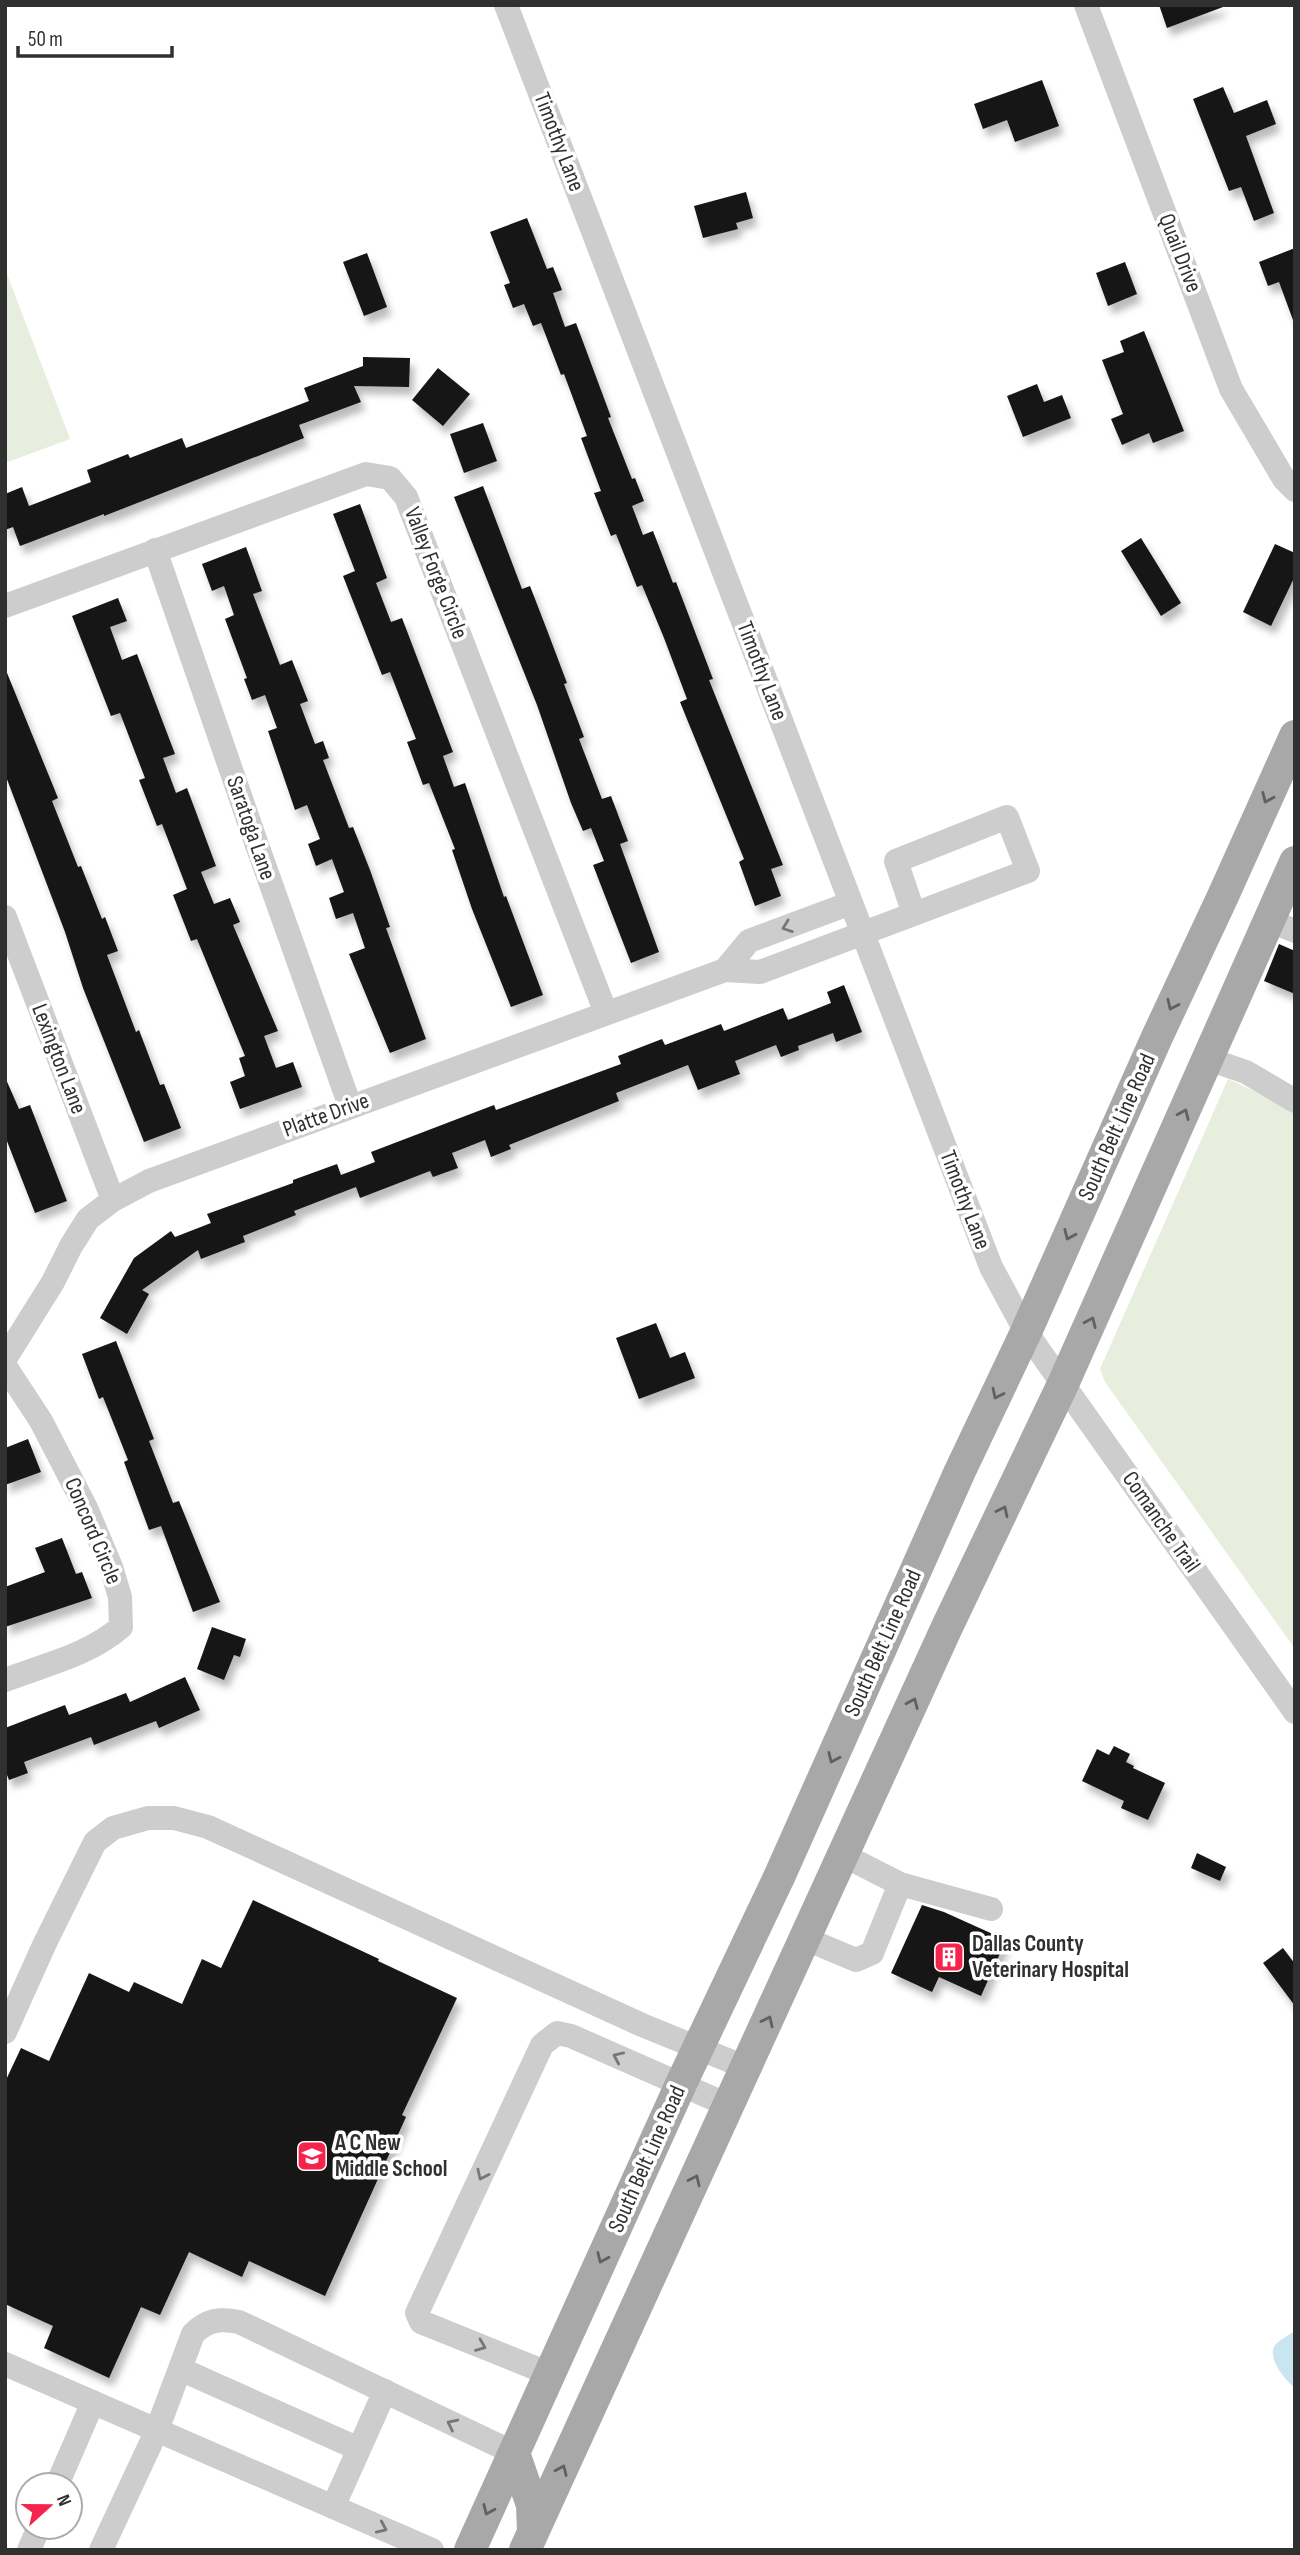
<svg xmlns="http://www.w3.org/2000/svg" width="1300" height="2555" font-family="'Sofia Sans Condensed',sans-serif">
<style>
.green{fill:#e8eedd}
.water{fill:#c8e5f0}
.building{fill:#171717;filter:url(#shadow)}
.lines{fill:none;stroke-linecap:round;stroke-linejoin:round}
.minor{stroke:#cdcdcd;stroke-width:24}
.major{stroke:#a8a8a8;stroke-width:32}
.oneway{stroke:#606060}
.oneway2{stroke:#777}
.labels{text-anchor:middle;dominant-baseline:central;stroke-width:7;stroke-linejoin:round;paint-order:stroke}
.street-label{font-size:23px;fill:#303030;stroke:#fff}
.poi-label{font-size:23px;font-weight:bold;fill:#303030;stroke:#fff;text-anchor:start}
</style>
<defs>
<filter id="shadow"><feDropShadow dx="4.5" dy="8" stdDeviation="3.5" flood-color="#0004"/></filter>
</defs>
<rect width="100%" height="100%" fill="#fff"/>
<!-- green -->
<path class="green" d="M5 269 70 439 5 463Z
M1228 1079 1295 1109V1649L1105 1382 1100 1369Z"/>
<!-- water -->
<path class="water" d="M1295 2331V2388C1285 2380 1265 2356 1276 2344 1281 2339 1289 2335 1295 2331Z"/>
<!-- building -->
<path class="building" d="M1159 5H1222L1223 7 1167 28Z
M1042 80 1059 126 1015 142 1007 120 983 129 974 104Z
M1223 87 1234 113 1267 100 1276 124 1246 136 1274 213 1254 221 1241 187 1229 191 1193 99Z
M746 192 753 218 736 223 738 229 703 238 694 206Z
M527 218 547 269 553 267 562 290 553 293 565 327 576 323 611 417 608 418 632 479 635 478 644 501 632 506 643 535 653 531 673 583 676 582 713 679 709 680 783 865 771 869 781 896 755 906 739 862 744 859 680 702 687 699 664 638 642 585 637 587 616 534 611 536 594 493 601 491 581 438 587 436 564 374 561 375 541 323 533 326 524 304 513 308 504 285 510 283 490 232Z
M1295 248V320H1293L1279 282 1268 286 1259 262Z
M367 253 387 307 364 316 343 262Z
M1125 262 1137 294 1108 306 1096 273Z
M1144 331 1184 431 1153 443 1149 433 1122 445 1111 419 1123 414 1102 360 1124 352 1120 341Z
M363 357 410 358 409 387 354 386 361 402 299 425 304 438 104 516V514L20 546 13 527 5 530V494L22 487 29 506 91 482 87 470 128 454 130 458 182 438 186 448 309 401 304 388 363 366Z
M438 368 470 394 443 426 412 400Z
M1037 384 1044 402 1062 395 1071 418 1023 437 1007 396Z
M483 423 497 461 464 473 450 434Z
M483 486 522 589 530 586 547 630 567 683 564 684 584 737 579 739 602 799 611 796 628 841 620 844 659 952 631 963 593 865 604 861 591 828 583 831 571 803 537 705 454 497Z
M360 504 387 578 376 583 391 622 402 618 453 752 443 756 454 787 465 783 504 897 506 896 543 995 511 1007 472 909 452 850 455 849 429 783 423 785 407 742 416 739 390 672 382 675 343 576 355 571 333 514Z
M1141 538 1181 603 1161 616 1121 551Z
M1275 544 1295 553V576L1271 626 1243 612Z
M246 547 262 591 253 594 280 665 292 660 308 701 300 704 315 744 323 741 329 758 323 760 349 828 353 827 370 870 390 927 386 928 426 1039 390 1053 349 954 365 948 353 913 336 919 329 898 344 892 332 859 316 866 308 844 320 839 307 805 295 810 268 731 277 728 265 695 252 700 244 679 247 678 225 619 234 615 224 586 212 591 202 564Z
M118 598 127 621 110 627 122 660 137 654 175 754 163 758 176 793 187 788 216 866 201 872 214 904 230 898 240 922 233 925 278 1031 264 1036 276 1068 293 1062 302 1087 240 1109 230 1082 245 1076 239 1058 245 1056 197 939 191 941 173 895 187 889 162 824 157 826 139 780 145 778 120 713 111 716 72 616Z
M5 668 58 798 52 801 78 867 81 866 102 919 105 917 118 951 107 955 136 1032 139 1030 160 1085 164 1084 181 1128 144 1142 83 988 65 932 5 774Z
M1279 944 1295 951V994L1264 981Z
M844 985 862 1032 836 1042 833 1033 798 1046 799 1050 781 1057 776 1045 735 1061 740 1074 698 1090 688 1065 616 1093 619 1101 509 1145 511 1149 491 1157 485 1140 452 1153 458 1168 433 1177 430 1171 360 1198 356 1187 294 1211 296 1215 243 1236 245 1242 201 1259 198 1250 142 1290 149 1294 127 1334 100 1318 134 1258 171 1231 175 1237 211 1223 207 1214 293 1183V1180L337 1164 341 1175 375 1162 371 1152 494 1105 496 1110 621 1064 618 1056 662 1039 665 1045 721 1024 724 1031 783 1008 788 1020 831 1003 827 992Z
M5 1077 19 1109 30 1105 67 1201 35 1213 5 1136Z
M656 1323 670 1358 685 1352 695 1378 639 1399 616 1338Z
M116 1341 154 1439 149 1441 173 1503 179 1501 220 1602 193 1612 161 1526 149 1530 124 1462 128 1460 103 1397 99 1399 82 1354Z
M28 1439 41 1472 5 1485V1448Z
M62 1538 76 1574 82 1572 92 1598 5 1627V1587L45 1572 35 1548Z
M212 1627 246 1639 240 1657 234 1655 224 1680 197 1669Z
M185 1677 200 1710 159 1728 156 1721 94 1745 91 1737 24 1762 28 1773 9 1780 5 1770V1728L65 1705 69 1715 126 1693 130 1702Z
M1114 1746 1130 1754 1126 1762 1134 1766 1133 1768 1165 1783 1148 1820 1121 1808 1124 1801 1082 1781 1097 1749 1109 1755Z
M1197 1853 1226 1867 1220 1881 1191 1868Z
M253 1900 379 1959 378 1961 457 1998 402 2115 406 2117 325 2296 249 2261 242 2277 189 2252 160 2315 141 2307 109 2378 44 2348 53 2326 5 2304V2082L21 2048 49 2061 89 1973 129 1992 134 1982 182 2004 202 1959 221 1968Z
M922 1905 944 1912 1006 1940 981 1996 939 1977 932 1992 891 1973Z
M1283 1948 1295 1964V2006L1263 1963Z"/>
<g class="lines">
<!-- minor -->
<path class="minor" d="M506 5 991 1267 1026 1332 1295 1712
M1086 5 1231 389 1284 479 1295 490
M155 550 257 845 350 1106
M5 606 366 474 390 478 406 497 606 1013
M5 917 113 1200
M1268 920 1295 931
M725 970 749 941 851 903
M1208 1059 1246 1072 1295 1101
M5 1359 53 1282 71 1246 88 1219 113 1200 149 1181 725 970 760 972 1028 871 1007 817 896 861 914 914
M5 1366 41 1421 86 1508 111 1567 120 1597 121 1627C89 1655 44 1665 5 1680
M843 1855 900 1884 991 1909
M806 1939 856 1960 872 1953 900 1884
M5 2032 45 1943 95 1842 113 1828 148 1818H174L208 1827 642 2025 747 2068
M5 2364 432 2550
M180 2369 359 2449
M550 2374 421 2322 417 2313 542 2045 557 2033 571 2036 730 2106
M57 2485 93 2402
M333 2507 385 2391
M29 2550 39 2527
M101 2550 157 2430 193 2334C207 2320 219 2318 239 2322L514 2453"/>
<!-- major -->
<path class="major" d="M514 2453 532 2505 533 2532
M470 2550 681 2084 780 1875 960 1471 1026 1332 1157 1037 1223 896 1295 736
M525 2550 947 1627 1063 1384 1295 862"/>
</g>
<!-- one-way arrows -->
<defs><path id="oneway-chevron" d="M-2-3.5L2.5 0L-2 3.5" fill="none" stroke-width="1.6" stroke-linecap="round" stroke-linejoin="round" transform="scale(1.75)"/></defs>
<g class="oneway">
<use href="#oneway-chevron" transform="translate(1267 798) rotate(114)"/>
<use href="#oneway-chevron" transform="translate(1172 1005) rotate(115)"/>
<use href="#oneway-chevron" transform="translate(1184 1114) rotate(-66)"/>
<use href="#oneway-chevron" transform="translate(1069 1235) rotate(114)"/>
<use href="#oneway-chevron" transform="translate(1091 1322) rotate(-66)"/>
<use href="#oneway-chevron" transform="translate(997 1394) rotate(116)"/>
<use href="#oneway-chevron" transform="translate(1003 1511) rotate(-64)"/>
<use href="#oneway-chevron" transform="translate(913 1703) rotate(-66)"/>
<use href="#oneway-chevron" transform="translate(833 1758) rotate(114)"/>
<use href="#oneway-chevron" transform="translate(768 2021) rotate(-65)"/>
<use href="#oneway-chevron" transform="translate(695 2180) rotate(-65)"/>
<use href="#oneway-chevron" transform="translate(602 2258) rotate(114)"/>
<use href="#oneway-chevron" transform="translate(562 2470) rotate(-66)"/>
<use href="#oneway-chevron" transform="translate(488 2510) rotate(114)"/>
</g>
<g class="oneway2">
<use href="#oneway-chevron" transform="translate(787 927) rotate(160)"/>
<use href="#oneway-chevron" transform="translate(618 2057) rotate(-156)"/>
<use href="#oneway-chevron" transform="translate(482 2175) rotate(115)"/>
<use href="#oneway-chevron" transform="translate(481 2346) rotate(22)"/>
<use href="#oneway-chevron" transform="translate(452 2424) rotate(-154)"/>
<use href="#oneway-chevron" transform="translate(382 2528) rotate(24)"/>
</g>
<!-- icons -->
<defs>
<g id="building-square" transform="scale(1.575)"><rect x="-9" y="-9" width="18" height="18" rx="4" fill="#f5244d" stroke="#fff"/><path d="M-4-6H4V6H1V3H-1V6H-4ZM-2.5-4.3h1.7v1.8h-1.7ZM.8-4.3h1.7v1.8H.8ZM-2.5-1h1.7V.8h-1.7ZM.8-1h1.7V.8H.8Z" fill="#fff"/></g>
<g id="school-square" transform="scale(1.575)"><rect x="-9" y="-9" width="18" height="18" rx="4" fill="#f5244d" stroke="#fff"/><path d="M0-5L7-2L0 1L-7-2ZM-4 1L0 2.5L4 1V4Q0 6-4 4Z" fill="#fff"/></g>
</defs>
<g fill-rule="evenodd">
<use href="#building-square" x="949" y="1957"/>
<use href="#school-square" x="312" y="2156"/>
</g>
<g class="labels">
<!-- street labels -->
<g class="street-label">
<text transform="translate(559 142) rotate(69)">Timothy Lane</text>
<text transform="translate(1180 253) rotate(69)">Quail Drive</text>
<text transform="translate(436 573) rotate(69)">Valley Forge Circle</text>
<text transform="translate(762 671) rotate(69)">Timothy Lane</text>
<text transform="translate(251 828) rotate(71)">Saratoga Lane</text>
<text transform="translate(59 1059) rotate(69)">Lexington Lane</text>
<text transform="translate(326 1115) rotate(-20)">Platte Drive</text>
<text transform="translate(1117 1127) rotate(-66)">South Belt Line Road</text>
<text transform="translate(965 1200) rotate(69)">Timothy Lane</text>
<text transform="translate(1161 1522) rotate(55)">Comanche Trail</text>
<text transform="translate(93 1531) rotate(67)">Concord Circle</text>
<text transform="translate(883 1643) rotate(-66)">South Belt Line Road</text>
<text transform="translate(647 2159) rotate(-66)">South Belt Line Road</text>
</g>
<!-- poi labels -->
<g class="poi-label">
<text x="972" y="1944">Dallas County<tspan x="972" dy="26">Veterinary Hospital</tspan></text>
<text x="335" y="2143">A C New<tspan x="335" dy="26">Middle School</tspan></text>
</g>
</g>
<!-- border -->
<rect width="1300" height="2555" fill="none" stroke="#303030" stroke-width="14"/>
<!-- north arrow -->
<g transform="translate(49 2506) rotate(69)"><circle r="33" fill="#ffffff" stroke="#acacac" stroke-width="2"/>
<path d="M0-5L12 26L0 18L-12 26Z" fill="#f5244d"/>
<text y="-10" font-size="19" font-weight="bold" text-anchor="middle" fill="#303030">N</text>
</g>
<!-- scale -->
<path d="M18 46v10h154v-10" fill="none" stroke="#303030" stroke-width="3.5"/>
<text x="28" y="46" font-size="21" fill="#303030" stroke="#ffffff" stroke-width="5" paint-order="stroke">50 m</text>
</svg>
